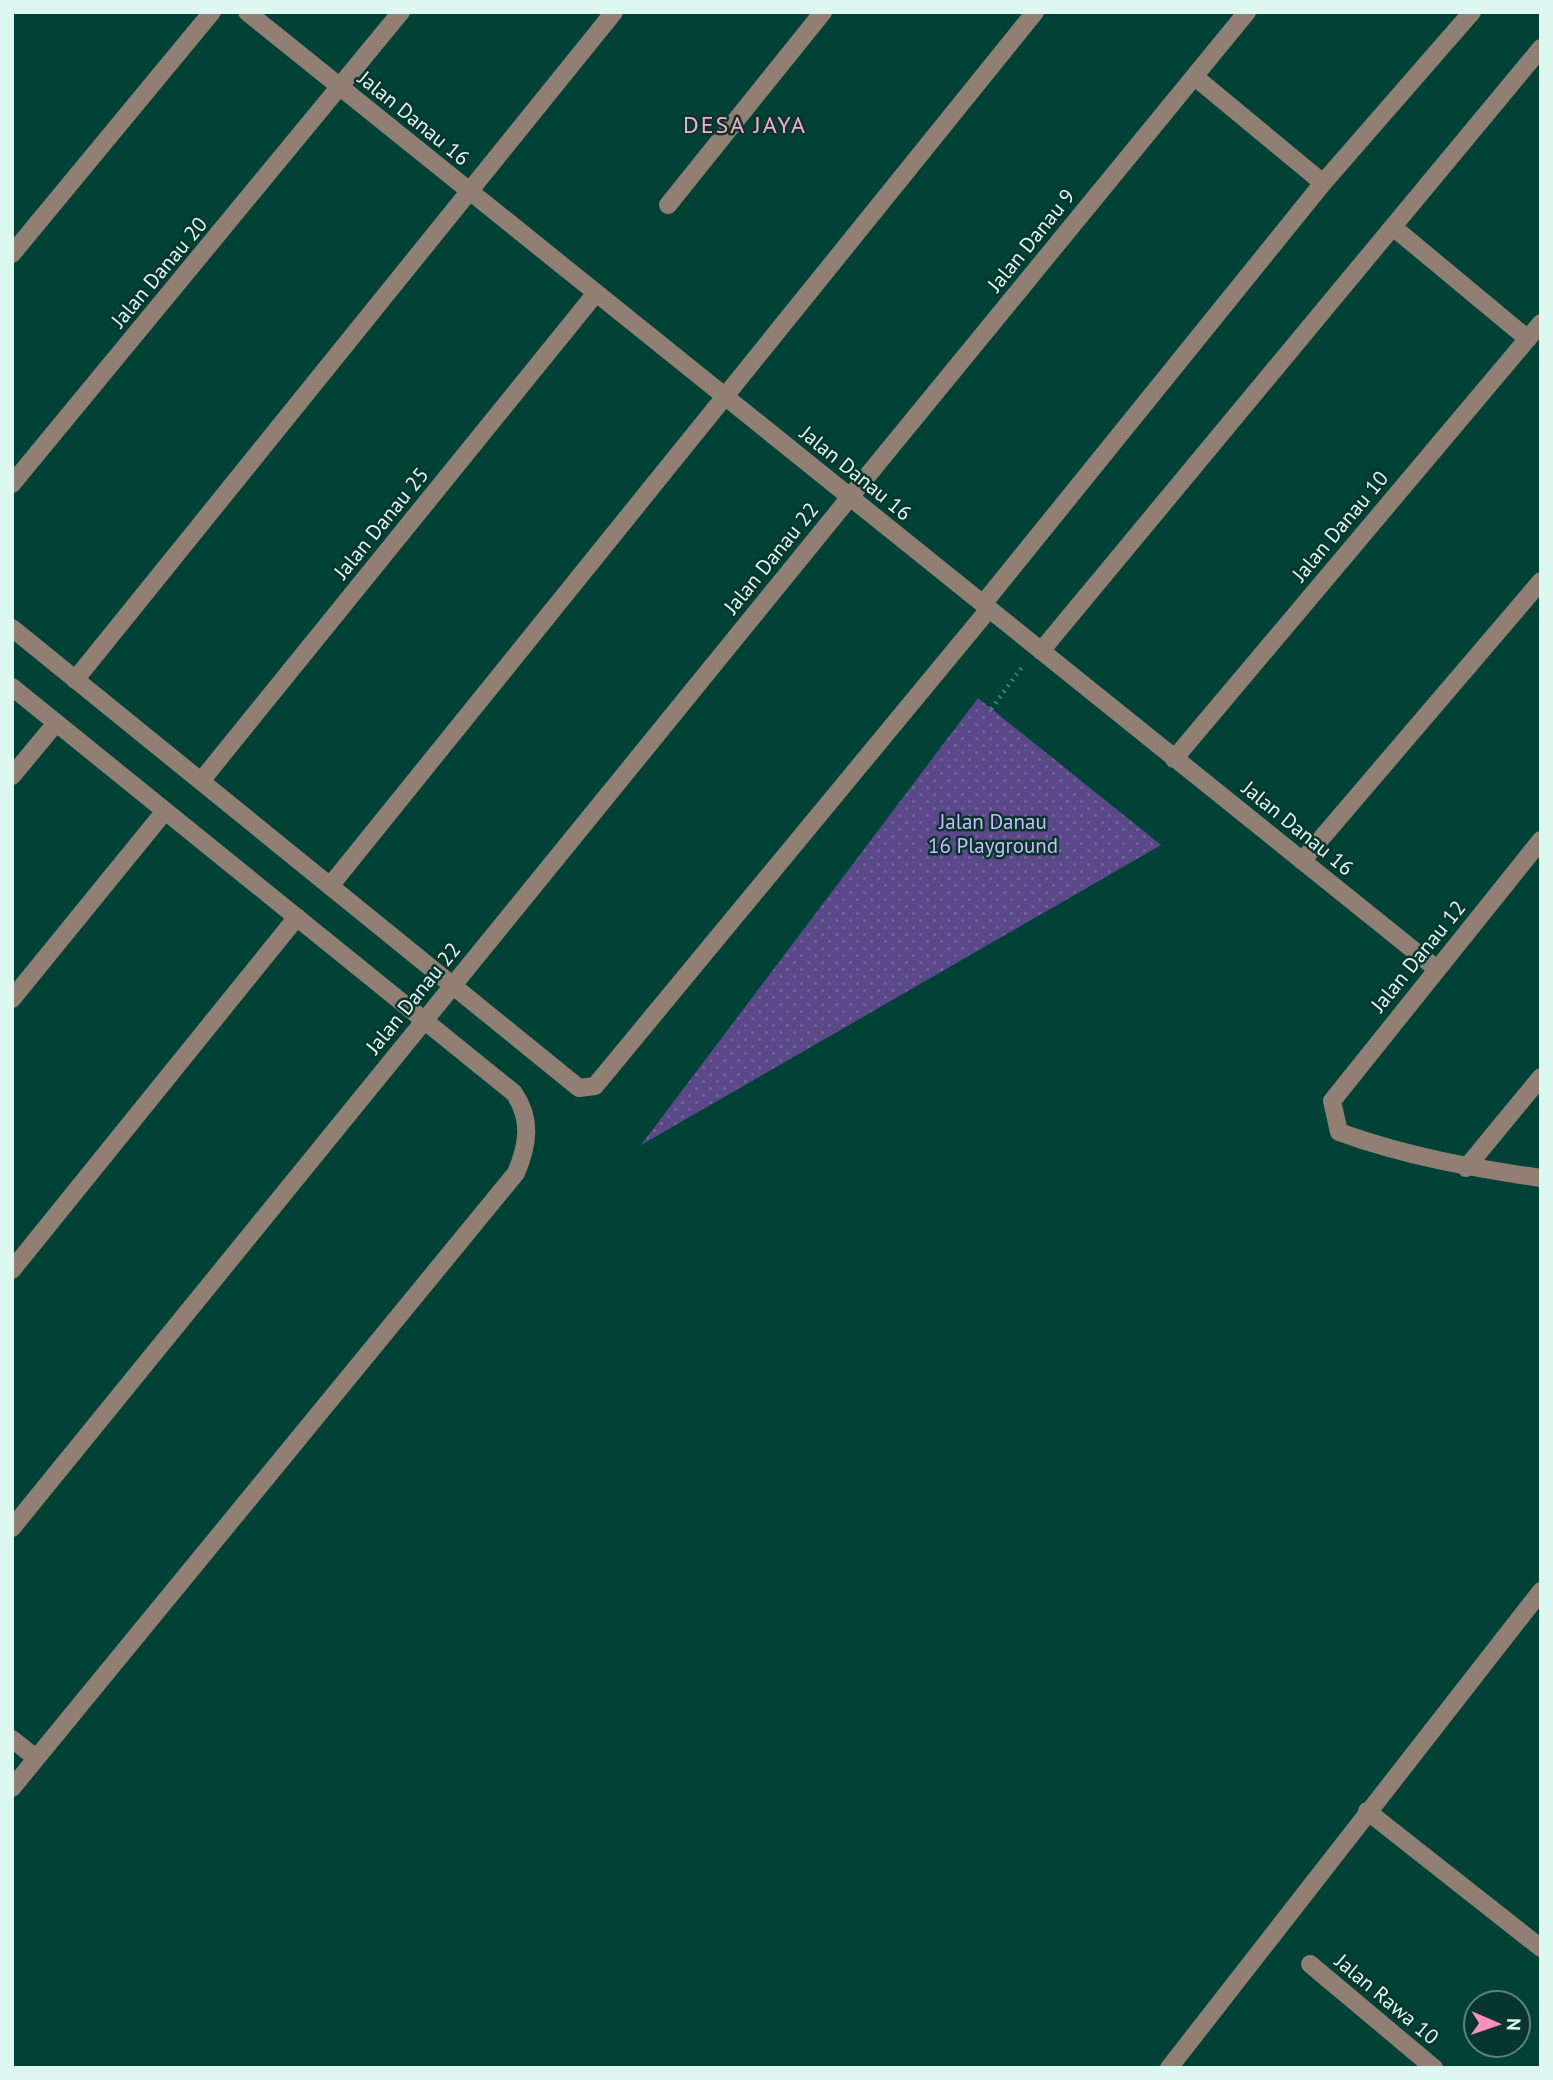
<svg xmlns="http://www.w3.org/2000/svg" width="1553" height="2080" font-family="'PT Sans',sans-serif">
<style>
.park{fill:url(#park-dots)}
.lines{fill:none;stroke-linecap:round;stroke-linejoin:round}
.path{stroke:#467b70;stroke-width:4.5;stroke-dasharray:2 5;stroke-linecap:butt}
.minor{stroke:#917f73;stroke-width:18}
.labels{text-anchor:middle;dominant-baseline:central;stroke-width:5;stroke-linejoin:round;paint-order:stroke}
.street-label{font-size:21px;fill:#dcf8f0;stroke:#08352c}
.park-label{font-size:21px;fill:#cbbbfa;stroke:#08352c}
.quarter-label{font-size:24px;letter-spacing:2px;fill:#fbabc8;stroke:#08352c}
</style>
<defs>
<pattern id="park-dots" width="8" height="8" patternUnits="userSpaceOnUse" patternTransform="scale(1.75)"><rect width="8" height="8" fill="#5b4888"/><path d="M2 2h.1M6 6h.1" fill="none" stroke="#726399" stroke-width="1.8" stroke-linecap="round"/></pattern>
</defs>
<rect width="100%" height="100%" fill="#014236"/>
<!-- park -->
<path class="park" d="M978 698 1161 845 641 1145Z"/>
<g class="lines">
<!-- path -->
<path class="path" d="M991 709 1022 667"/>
<!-- minor -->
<path class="minor" d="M247 12 1437 969
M1195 77 1323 183
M668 205 823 12
M1393 227 1528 339
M12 254 212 12
M12 484 401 12
M983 604 1323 183 1472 12
M12 628 579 1088 595 1086 989 609
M1041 651 1541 48
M75 680 614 12
M12 687 514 1093C532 1119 528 1145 516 1173L12 1788
M1174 759 1541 323
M12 776 56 723
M201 781 596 293
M1541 840 1332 1101 1339 1132C1405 1156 1472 1168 1541 1178
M1302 861 1541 581
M330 886 1035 12
M12 999 165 811
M1466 1168 1541 1077
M12 1270 297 917
M12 1528 850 497 1247 12
M12 1739 36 1758
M1367 1811 1541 1948
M1310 1964 1434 2068
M1169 2068 1541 1591"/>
</g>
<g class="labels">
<!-- street labels -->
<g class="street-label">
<text transform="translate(414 118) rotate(39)">Jalan Danau 16</text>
<text transform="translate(1031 240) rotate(-51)">Jalan Danau 9</text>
<text transform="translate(159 272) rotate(-50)">Jalan Danau 20</text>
<text transform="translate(856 473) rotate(39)">Jalan Danau 16</text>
<text transform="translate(381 523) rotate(-51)">Jalan Danau 25</text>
<text transform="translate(1340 526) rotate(-50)">Jalan Danau 10</text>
<text transform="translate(771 558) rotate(-51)">Jalan Danau 22</text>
<text transform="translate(1298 828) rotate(39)">Jalan Danau 16</text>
<text transform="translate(1418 956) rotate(-51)">Jalan Danau 12</text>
<text transform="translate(413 998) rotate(-51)">Jalan Danau 22</text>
<text transform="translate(1387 1999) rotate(40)">Jalan Rawa 10</text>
</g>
<!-- park labels -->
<g class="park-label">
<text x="993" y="821">Jalan Danau<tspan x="993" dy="24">16 Playground</tspan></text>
</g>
<!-- quarter labels -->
<g class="quarter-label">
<text x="745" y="124">DESA JAYA</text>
</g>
</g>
<!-- border -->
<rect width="1553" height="2080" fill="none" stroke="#dcf8f0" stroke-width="28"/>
<!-- north arrow -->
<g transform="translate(1497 2024) rotate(92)"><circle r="33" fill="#08352c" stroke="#5d837a" stroke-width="2"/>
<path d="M0-5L12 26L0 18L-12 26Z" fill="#ff8eba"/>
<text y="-10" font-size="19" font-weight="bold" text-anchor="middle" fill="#dcf8f0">N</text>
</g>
</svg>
